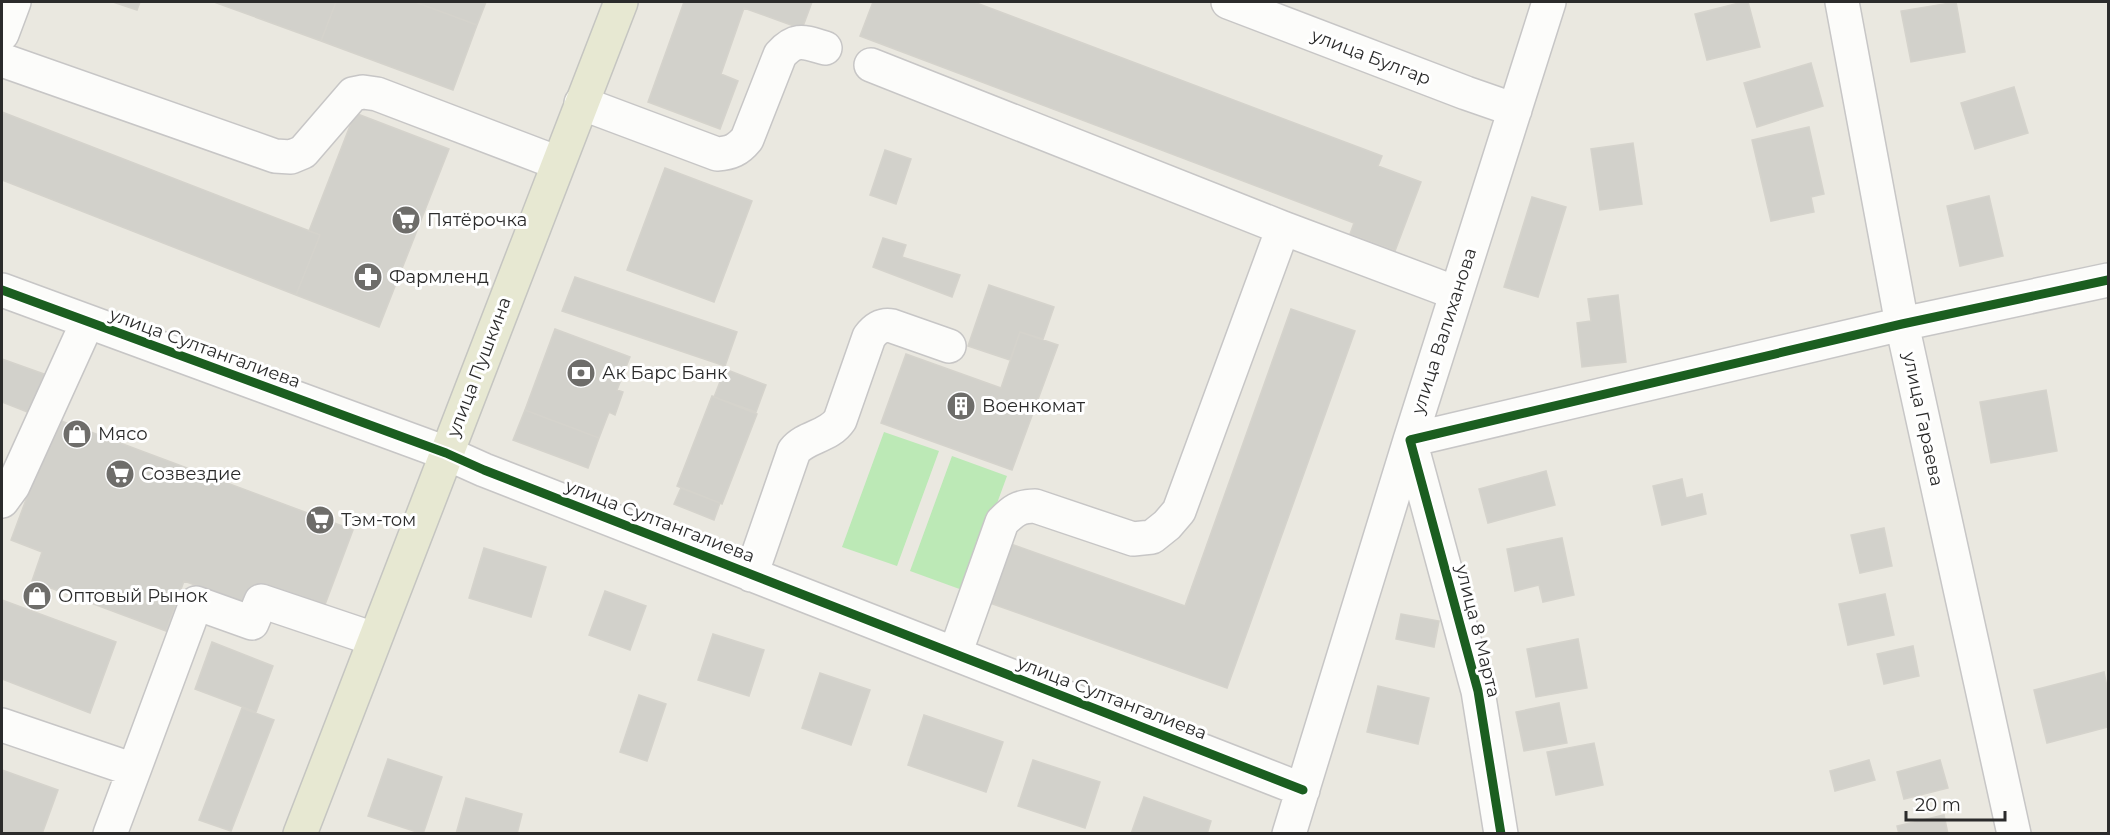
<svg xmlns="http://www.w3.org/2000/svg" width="2110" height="835" font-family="Montserrat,sans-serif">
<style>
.green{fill:#bce9b6}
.building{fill:#d2d1cb;stroke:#d5d3cc;stroke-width:1.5}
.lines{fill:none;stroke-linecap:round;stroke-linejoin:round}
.minor-casing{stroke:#c7c6c6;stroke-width:36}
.major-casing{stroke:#c5c5c1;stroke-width:36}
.minor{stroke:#fcfcfa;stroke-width:33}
.major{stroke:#e7e8d2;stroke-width:33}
.cycleway-casing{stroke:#fff;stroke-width:13}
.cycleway{stroke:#1b5e20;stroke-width:9}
.labels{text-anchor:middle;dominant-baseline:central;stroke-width:6;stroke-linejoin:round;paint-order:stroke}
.street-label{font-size:18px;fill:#2b2b2b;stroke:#fff}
.poi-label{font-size:18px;fill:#2b2b2b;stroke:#fff;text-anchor:start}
</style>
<rect width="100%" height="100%" fill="#eae8e0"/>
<!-- green -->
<path class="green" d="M884 432 939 451 897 566 842 547Z
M952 456 1007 476 965 591 910 571Z"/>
<!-- building -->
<path class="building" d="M113 2H140L137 10Z
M214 2H336L321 41Z
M336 2H415L477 25 453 90 321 41Z
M415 2H486L477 25Z
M684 2H812L802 29 744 8 721 74 738 81 720 129 648 102Z
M873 2H974L1382 156 1378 166 1421 182 1395 251 1350 234 1354 223 860 36Z
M1743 2H1748L1760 47 1707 60 1695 14Z
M1956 2 1965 52 1911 62 1901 11Z
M1811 63 1823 106 1757 127 1744 83Z
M2014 87 2028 133 1975 149 1961 103Z
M2 112 320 235 296 295 2 180Z
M355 113 449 149 379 327 296 295 320 235 309 231Z
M1809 127 1824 194 1811 197 1814 212 1771 221 1752 140Z
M1633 143 1642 204 1600 210 1591 149Z
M885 150 911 159 896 204 870 195Z
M665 168 752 201 714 302 627 270Z
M1989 196 2003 256 1960 266 1947 206Z
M1532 197 1566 207 1538 297 1504 287Z
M883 238 906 245 902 257 960 275 952 297 873 267Z
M575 277 737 332 725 366 562 311Z
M989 285 1054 307 1043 339 1020 332 1010 360 968 346Z
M1618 295 1626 362 1582 367 1577 323 1591 321 1588 299Z
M1291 309 1355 331 1227 688 990 603 1011 544 1185 606Z
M555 329 630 357 617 390 623 392 615 415 609 412 599 438 525 410Z
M1020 332 1058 345 1012 470 881 423 906 354 1001 388Z
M2 359 44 374 30 413 2 402Z
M725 369 766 385 756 412 714 397Z
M2046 390 2057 451 1991 463 1980 402Z
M712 396 757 414 722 504 677 486Z
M525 410 599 438 588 468 513 440Z
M56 419 353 530 323 610 250 605 184 581 166 631 32 581 42 552 11 540Z
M1546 471 1555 505 1488 523 1479 489Z
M1682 479 1686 498 1702 494 1706 514 1662 525 1653 486Z
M681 488 720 503 714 520 674 504Z
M1884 528 1892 566 1860 573 1851 535Z
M1562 538 1574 595 1543 602 1539 585 1515 591 1507 549Z
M484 548 546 567 531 617 469 598Z
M605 591 646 606 630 650 589 635Z
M1885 594 1894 635 1848 645 1839 604Z
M2 600 116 642 90 713 2 679Z
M1401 614 1439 621 1434 647 1396 639Z
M713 634 764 650 749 696 698 680Z
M1578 639 1587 688 1536 697 1527 649Z
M212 642 273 666 256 712 195 689Z
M1913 646 1919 676 1884 684 1877 654Z
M2104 672 2108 692V727L2047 743 2034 690Z
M820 673 870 690 851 745 802 728Z
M1378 686 1429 698 1418 744 1367 732Z
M639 695 666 704 647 761 620 752Z
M1559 703 1567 743 1524 751 1516 712Z
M242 708 274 720 231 831 199 820Z
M924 715 1003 742 986 792 908 765Z
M1594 743 1603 785 1556 795 1547 752Z
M388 759 442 777 423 834 368 816Z
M1033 760 1100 782 1085 828 1018 806Z
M1869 760 1875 780 1835 791 1830 771Z
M1940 760 1948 788 1904 799 1897 772Z
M2 770 58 790 42 834H2Z
M1144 797 1211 821 1207 834H1131Z
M466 798 522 814 517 834H456Z
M1944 815 1948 834H1899L1897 826Z"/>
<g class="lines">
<!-- minor casing -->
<g class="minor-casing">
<path id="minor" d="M1228 2 1466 93 1515 110
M1842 2 1902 324 2014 834
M2 34 14 2
M2 60 275 156 291 157 303 152 353 94 363 92 377 94 558 163
M871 65 1283 228 1456 293
M581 103 717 154C731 153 738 150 747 139L780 55C796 37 804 42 825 48
M2 290 446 453 484 470 1303 790
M2 501 13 486 87 323
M751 575 794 451C806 436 829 437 840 420L869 337C875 329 881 324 892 326L949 346
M955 654 1002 522C1013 511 1019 506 1035 506L1133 539 1152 537 1167 525 1179 511 1283 228
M2 725 134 770 110 834
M134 770 196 603 252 623 261 601 374 639
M1289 834 1410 440 1549 2
M1501 834 1478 691 1410 440 1902 324 2108 280"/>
</g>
<!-- major casing -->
<g class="major-casing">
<path id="major" d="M300 834 621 2"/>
</g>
<!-- minor -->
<use href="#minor" class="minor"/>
<!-- major -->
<use href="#major" class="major"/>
<!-- cycleway casing -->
<g class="cycleway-casing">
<path id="cycleway" d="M2 290 446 453 484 470 1303 790
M1501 834 1478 691 1410 440 1902 324 2108 280"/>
</g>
<!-- cycleway -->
<use href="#cycleway" class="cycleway"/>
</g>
<!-- icons -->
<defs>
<g id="supermarket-disc" transform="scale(1.5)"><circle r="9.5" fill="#6e6d6a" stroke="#fff"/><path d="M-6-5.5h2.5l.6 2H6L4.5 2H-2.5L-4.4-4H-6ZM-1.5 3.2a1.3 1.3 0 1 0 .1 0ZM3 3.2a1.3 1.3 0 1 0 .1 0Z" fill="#fff"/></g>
<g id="pharmacy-disc" transform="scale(1.5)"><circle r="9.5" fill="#6e6d6a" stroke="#fff"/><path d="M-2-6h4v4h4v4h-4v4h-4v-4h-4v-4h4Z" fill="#fff"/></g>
<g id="bank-disc" transform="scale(1.5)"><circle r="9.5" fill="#6e6d6a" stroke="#fff"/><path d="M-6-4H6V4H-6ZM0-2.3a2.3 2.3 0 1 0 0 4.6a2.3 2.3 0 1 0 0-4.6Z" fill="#fff"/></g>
<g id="building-disc" transform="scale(1.5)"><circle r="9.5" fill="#6e6d6a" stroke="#fff"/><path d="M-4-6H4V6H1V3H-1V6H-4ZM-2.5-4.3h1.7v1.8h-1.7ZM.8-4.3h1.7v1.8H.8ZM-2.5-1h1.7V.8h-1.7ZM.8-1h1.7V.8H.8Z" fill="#fff"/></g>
<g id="shop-disc" transform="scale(1.5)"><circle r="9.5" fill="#6e6d6a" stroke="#fff"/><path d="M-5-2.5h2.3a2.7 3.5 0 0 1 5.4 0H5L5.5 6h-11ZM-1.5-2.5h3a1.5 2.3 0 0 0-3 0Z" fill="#fff"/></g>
</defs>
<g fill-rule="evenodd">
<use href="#supermarket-disc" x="406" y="220"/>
<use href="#pharmacy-disc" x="368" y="277"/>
<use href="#bank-disc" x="581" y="373"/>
<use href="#building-disc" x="961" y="406"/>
<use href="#shop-disc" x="77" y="434"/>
<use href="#supermarket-disc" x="120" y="474"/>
<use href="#supermarket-disc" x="320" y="520"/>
<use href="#shop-disc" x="37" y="596"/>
</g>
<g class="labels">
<!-- street labels -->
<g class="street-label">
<text transform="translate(1371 57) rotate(21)">улица Булгар</text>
<text transform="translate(1444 331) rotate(-72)">улица Валиханова</text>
<text transform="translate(205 348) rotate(20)">улица Султангалиева</text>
<text transform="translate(479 367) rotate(-69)">улица Пушкина</text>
<text transform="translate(1923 419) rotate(78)">улица Гараева</text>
<text transform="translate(660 521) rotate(21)">улица Султангалиева</text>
<text transform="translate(1478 631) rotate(76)">улица 8 Марта</text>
<text transform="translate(1112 698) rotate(21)">улица Султангалиева</text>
</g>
<!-- poi labels -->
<g class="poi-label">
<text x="427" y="220">Пятёрочка</text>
<text x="389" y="277">Фармленд</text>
<text x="602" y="373">Ак Барс Банк</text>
<text x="982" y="406">Военкомат</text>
<text x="98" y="434">Мясо</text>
<text x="141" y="474">Созвездие</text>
<text x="341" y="520">Тэм-том</text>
<text x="58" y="596">Оптовый Рынок</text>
</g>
</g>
<!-- border -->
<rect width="2110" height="835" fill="none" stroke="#2b2b2b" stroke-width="6"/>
<!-- scale -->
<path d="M1906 811v9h99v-9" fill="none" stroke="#2b2b2b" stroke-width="3"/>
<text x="1915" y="811" font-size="18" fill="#2b2b2b" stroke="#ffffff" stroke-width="4.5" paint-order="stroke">20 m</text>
</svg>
